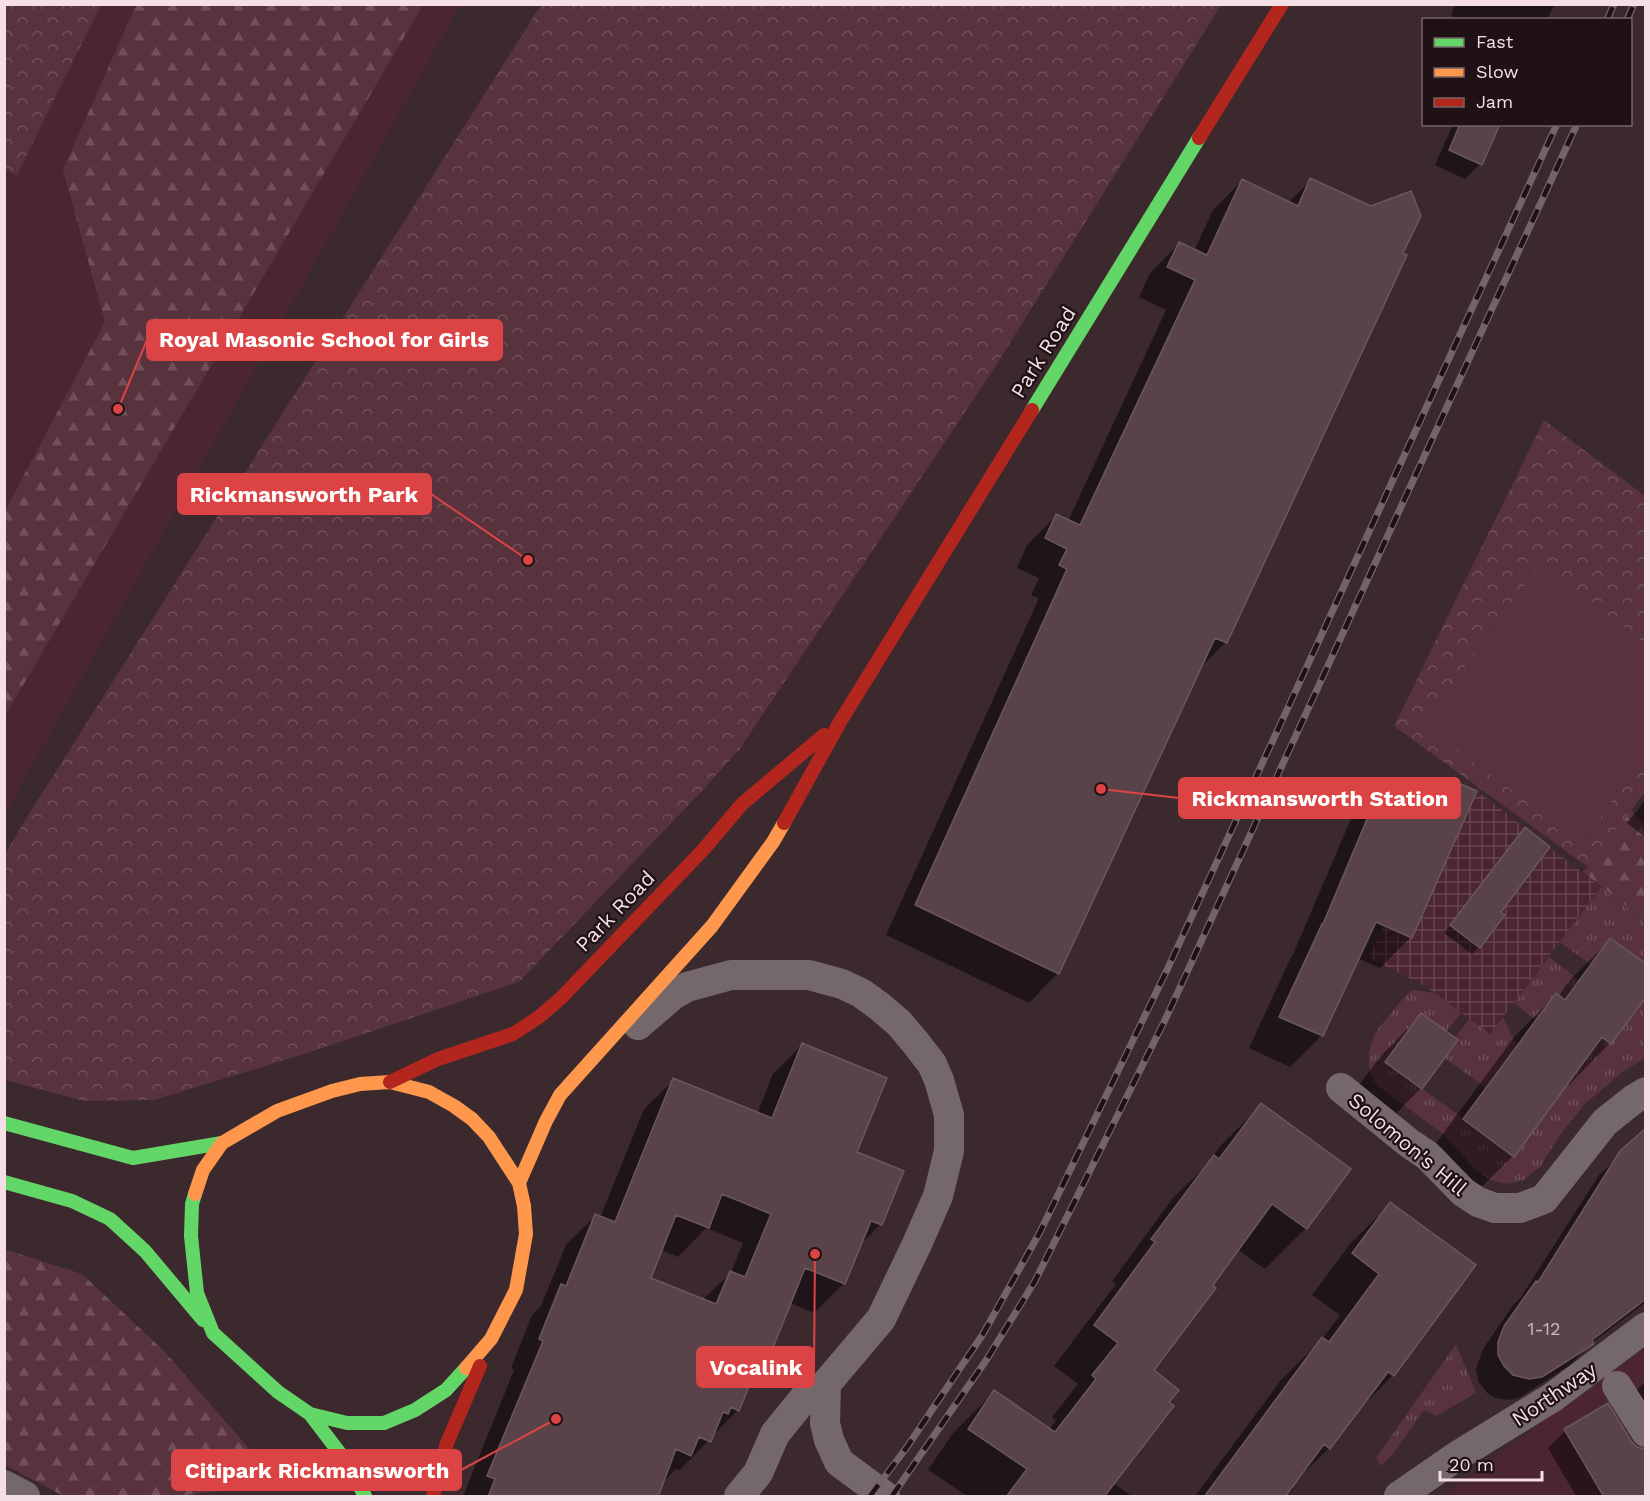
<svg xmlns="http://www.w3.org/2000/svg" width="1650" height="1501" font-family="'Work Sans',sans-serif">
<style>
.built{fill:#4b2630}
.industrial{fill:url(#industrial-grid)}
.grass{fill:url(#grass-tufts)}
.forest{fill:url(#forest-firs)}
.park{fill:url(#park-crowns)}
.pitch{fill:#58333d}
.shadow{fill:#0007;fill-rule:evenodd}
.building{fill:#594349;stroke:#68585c;stroke-width:1.5;fill-rule:evenodd}
.lines{fill:none;stroke-linecap:round;stroke-linejoin:round}
.street{stroke:#74686a;stroke-width:30}
.fast{stroke:#63d668;stroke-width:14}
.slow{stroke:#ff974d;stroke-width:14}
.jam{stroke:#b3261e;stroke-width:14}
.rail-casing{stroke:#726468;stroke-width:7}
.rail{stroke:#1f1114;stroke-width:4.5;stroke-dasharray:14;stroke-linecap:butt}
.labels{text-anchor:middle;dominant-baseline:central;stroke-width:4.5;stroke-linejoin:round;paint-order:stroke}
.number-label{font-size:18px;fill:#ceb8bd}
.street-label{font-size:21px;fill:#f5dfe4;stroke:#1f1114}
.leader{fill:none;stroke:#db4344;stroke-width:2}
.callout-dot{fill:#db4344;stroke:#1f1114;stroke-width:2}
.callout{fill:#db4344;stroke:#db4344;stroke-width:2}
.callout-label{font-size:22px;text-anchor:middle;font-weight:bold;fill:#fff}
</style>
<defs>
<pattern id="industrial-grid" width="8" height="8" patternUnits="userSpaceOnUse" patternTransform="scale(1.5)"><rect width="8" height="8" fill="#4b2630"/><path d="M0 4h8M4 0v8" fill="none" stroke="#66454e"/></pattern>
<pattern id="grass-tufts" width="24" height="20" patternUnits="userSpaceOnUse" patternTransform="scale(1.5)"><rect width="24" height="20" fill="#58333d"/><path d="M3 7l-1-3M5 7V3M7 7l1-3M15 17l-1-3M17 17v-4M19 17l1-3" fill="none" stroke="#715059"/></pattern>
<pattern id="forest-firs" width="22" height="20" patternUnits="userSpaceOnUse" patternTransform="scale(1.5)"><rect width="22" height="20" fill="#58333d"/><path d="M5 1l3.5 6h-7zM16 11l3.5 6h-7z" fill="#715059"/></pattern>
<pattern id="park-crowns" width="20" height="18" patternUnits="userSpaceOnUse" patternTransform="scale(1.5)"><rect width="20" height="18" fill="#58333d"/><path d="M2 6a3 3 0 1 1 6 0M12 15a3 3 0 1 1 6 0" fill="none" stroke="#715059"/></pattern>
</defs>
<rect width="100%" height="100%" fill="#3b292e"/>
<!-- built -->
<path class="built" d="M5 5H460L5 814Z
M1645 1347V1496H1441Z"/>
<!-- industrial -->
<path class="industrial" d="M1449 779 1477 791 1601 887 1490 1034 1425 986 1369 958Z"/>
<!-- grass -->
<path class="grass" d="M1601 887 1645 921V964L1610 938 1590 964 1560 942Z
M1549 957 1579 980 1565 1000 1556 993 1536 1021 1514 1003Z
M1413 990 1435 993 1461 1013 1446 1032 1386 1062 1514 1156 1602 1037 1611 1044 1645 997V1058L1621 1073 1584 1105 1560 1135 1540 1167 1524 1180 1507 1184 1490 1180 1474 1169 1459 1150 1443 1134 1377 1085C1367 1072 1367 1054 1373 1039 1376 1030 1384 1022 1390 1015 1397 1006 1403 997 1413 990Z
M1503 1017 1517 1046 1486 1088 1445 1058 1458 1041 1455 1038 1469 1019 1490 1034Z
M1456 1344 1476 1393 1436 1416 1424 1410 1393 1454 1381 1466 1376 1458Z"/>
<!-- forest -->
<path class="forest" d="M136 5H423L5 716V511L105 322 63 170Z
M1631 810 1645 826V921L1583 872Z
M4 1249 82 1274 164 1351 279 1483 179 1496H64L5 1465Z"/>
<!-- park -->
<path class="park" d="M5 4 101 5 17 175 5 169Z
M541 5H1221L993 370 739 750 700 793 519 982 301 1055 154 1100 84 1101 5 1080V854L29 814Z
M1544 420 1645 496V792L1588 867 1394 726Z"/>
<!-- pitch -->
<path class="pitch" d="M1540 565 1645 643V756L1582 842 1423 724Z"/>
<!-- shadow -->
<path class="shadow" d="M1456 4H1556L1552 9 1547 20H1455L1451 14Z
M1453 124H1498L1480 164 1465 179 1435 165Z
M1311 180 1406 256 1226 642 1199 669 1058 973 1029 1003 886 935 1039 598 1031 595 1039 578 1017 568 1027 545 1056 516 1068 521 1166 310 1139 297 1150 273 1179 244 1194 251 1213 210 1242 181 1288 203Z
M1449 780 1411 937 1380 968 1357 958 1321 1036 1290 1067 1249 1048 1291 957 1293 954 1353 814 1384 782 1429 801Z
M1646 799V838L1627 823Z
M1525 829 1498 912 1479 947 1472 954 1444 933 1518 836Z
M1610 940 1646 995 1610 1043 1569 1085 1566 1083 1513 1156 1471 1197 1423 1161 1515 1036 1556 995 1558 997 1569 981Z
M1421 1015V1088L1380 1130 1345 1104 1380 1057Z
M802 1045 855 1152 881 1224 859 1246 844 1283 814 1313 790 1303 760 1374 747 1387 738 1410 680 1470 676 1469 661 1484 656 1496H463L514 1370 511 1368 532 1315 541 1306 566 1245 595 1216 600 1218 644 1109 674 1080 757 1114 773 1074ZM706 1228 743 1243 731 1273 702 1300 649 1279 661 1250 678 1257Z
M1262 1105 1349 1170 1306 1228 1265 1269 1237 1249 1152 1370 1113 1483 1132 1496H967L928 1470 953 1433 994 1392 1049 1430 1056 1420 1052 1417 1078 1384 1054 1366 1116 1284 1112 1281 1173 1198 1206 1166 1221 1145Z
M1646 1131V1302L1592 1343 1570 1365 1519 1398 1507 1400 1495 1398 1488 1394 1478 1381 1476 1369 1483 1349 1514 1304 1521 1297 1599 1175Z
M1390 1204 1474 1265 1393 1375 1355 1414 1329 1448 1291 1486 1294 1488 1287 1496H1195L1281 1380 1322 1339 1340 1315 1312 1295 1350 1244Z
M1646 1380V1449L1643 1441 1622 1407Z
M1565 1431 1630 1442 1637 1448 1646 1496H1576L1548 1448Z"/>
<!-- building -->
<path class="building" d="M1460 124H1500L1482 165 1449 150Z
M1310 178 1371 206 1411 191 1421 216 1403 253 1407 255 1227 643 1215 638 1059 974 915 905 1067 569 1059 565 1067 549 1045 538 1056 514 1080 525 1195 280 1167 267 1179 242 1207 255 1242 179 1298 206Z
M1449 779 1477 791 1412 938 1376 922 1323 1036 1279 1017 1322 924H1323L1383 781 1438 804Z
M1525 827 1550 847 1501 912 1505 915 1480 948 1450 925Z
M1610 938 1646 964V997L1611 1044 1602 1037 1514 1157 1463 1119 1556 993 1565 1000Z
M1421 1013 1458 1040 1422 1089 1385 1062Z
M802 1043 887 1078 857 1152 904 1171 882 1225 871 1221 845 1284 805 1268 762 1375 755 1372 739 1411 731 1407 728 1414 723 1412 711 1442 699 1437 691 1456 676 1449 658 1497H488L495 1479 487 1476 543 1341 539 1339 561 1284 566 1286 595 1214 615 1222 673 1078 772 1118ZM722 1194 771 1214 745 1277 730 1271 716 1304 651 1278 676 1215 709 1228Z
M1261 1103 1351 1169 1307 1229 1272 1204 1213 1285 1216 1288 1154 1370 1179 1390 1169 1402 1174 1406 1104 1497H1006L1027 1469 968 1429 994 1390 1055 1432 1096 1379 1092 1375 1118 1343 1094 1325 1155 1242 1151 1239 1214 1155 1219 1159Z
M1646 1128V1299L1592 1340 1594 1344 1542 1377 1529 1379 1513 1375 1504 1366 1498 1355V1342L1504 1326 1536 1281 1538 1282 1620 1151Z
M1390 1202 1476 1265 1394 1376 1388 1372 1330 1449 1324 1444 1285 1497H1204L1322 1337 1329 1342 1379 1274 1352 1253Z
M1608 1403 1631 1441 1637 1447 1646 1449V1497H1604L1564 1429Z"/>
<g class="lines">
<!-- street -->
<path class="street" d="M638 1025 673 995 687 987 731 975H809L842 984 861 993 879 1006 899 1023 915 1042 932 1064 939 1080 949 1115V1151L938 1196 917 1244 881 1319 826 1384 805 1397 775 1434 758 1473 739 1496
M1341 1088 1409 1143 1428 1156 1463 1192 1478 1202 1495 1208H1520L1544 1199 1605 1122 1634 1099 1646 1092
M826 1384 825 1423 829 1440 839 1462 885 1496
M1617 1386 1646 1432
M4 1485 25 1496
M1399 1496 1457 1456 1553 1397 1646 1327"/>
<!-- fast -->
<path class="fast" d="M1032 410 1199 138
M4 1123 133 1158 222 1143
M4 1182 72 1201 110 1219 145 1251 203 1320
M195 1194 192 1204 191 1236 197 1293 213 1333 278 1392 310 1414 347 1423H384L415 1410 446 1390 466 1368
M310 1414 345 1460 365 1496"/>
<!-- slow -->
<path class="slow" d="M390 1082 429 1092 454 1106 472 1119 489 1137 519 1183 524 1206 526 1234 516 1290 491 1339 466 1368
M519 1183 546 1121 560 1095 712 926 773 842 784 823
M195 1194 203 1170 222 1143 277 1111 332 1091 360 1084 390 1082"/>
<!-- jam -->
<path class="jam" d="M1199 138 1282 4
M784 823 840 722 1032 410
M390 1082 438 1059 513 1034 539 1017 561 998 703 850 742 804 824 735
M433 1496 447 1443 480 1366"/>
<!-- rail casing -->
<g class="rail-casing">
<path id="rail" d="M1607 20 1614 4
M1627 20 1634 4
M870 1496 907 1447 983 1334 1040 1232 1167 970 1557 124
M892 1496 987 1359 1035 1281 1165 1020 1577 124"/>
</g>
<!-- rail -->
<use href="#rail" class="rail"/>
</g>
<g class="labels">
<!-- number labels -->
<g class="number-label">
<text x="1544" y="1328">1-12</text>
</g>
<!-- street labels -->
<g class="street-label">
<text transform="translate(1043 352) rotate(-58)">Park Road</text>
<text transform="translate(615 911) rotate(-46)">Park Road</text>
<text transform="translate(1408 1144) rotate(40)">Solomon's Hill</text>
<text transform="translate(1554 1394) rotate(-34)">Northway</text>
</g>
</g>
<!-- callouts -->
<path class="leader" d="M118 409L147 340M528 560L431 494M1101 789L1179 798M815 1254L814 1367M556 1419L461 1470"/>
<g class="callout-dot">
<circle cx="118" cy="409" r="6"/>
<circle cx="528" cy="560" r="6"/>
<circle cx="1101" cy="789" r="6"/>
<circle cx="815" cy="1254" r="6"/>
<circle cx="556" cy="1419" r="6"/>
</g>
<g class="callout">
<rect x="147" y="320" width="355" height="40" rx="6"/>
<rect x="178" y="474" width="253" height="40" rx="6"/>
<rect x="1179" y="778" width="281" height="40" rx="6"/>
<rect x="697" y="1347" width="117" height="40" rx="6"/>
<rect x="172" y="1450" width="289" height="40" rx="6"/>
</g>
<g class="callout-label">
<text x="324" y="347">Royal Masonic School for Girls</text>
<text x="304" y="502">Rickmansworth Park</text>
<text x="1320" y="806">Rickmansworth Station</text>
<text x="756" y="1375">Vocalink</text>
<text x="317" y="1478">Citipark Rickmansworth</text>
</g>
<!-- border -->
<rect width="1650" height="1501" fill="none" stroke="#f5dfe4" stroke-width="12"/>
<!-- legend -->
<rect x="1422" y="18" width="210" height="108" fill="#1f1114" stroke="#756367" stroke-width="1.5"/>
<rect x="1434" y="38" width="30" height="9" fill="#63d668" stroke="#756367" stroke-width="1.5"/>
<text x="1476" y="48" font-size="18" fill="#f5dfe4">Fast</text>
<rect x="1434" y="68" width="30" height="9" fill="#ff974d" stroke="#756367" stroke-width="1.5"/>
<text x="1476" y="78" font-size="18" fill="#f5dfe4">Slow</text>
<rect x="1434" y="98" width="30" height="9" fill="#b3261e" stroke="#756367" stroke-width="1.5"/>
<text x="1476" y="108" font-size="18" fill="#f5dfe4">Jam</text>
<!-- scale -->
<path d="M1440 1471v9h102v-9" fill="none" stroke="#f5dfe4" stroke-width="3"/>
<text x="1449" y="1471" font-size="18" fill="#f5dfe4" stroke="#1f1114" stroke-width="4.5" paint-order="stroke">20 m</text>
</svg>
